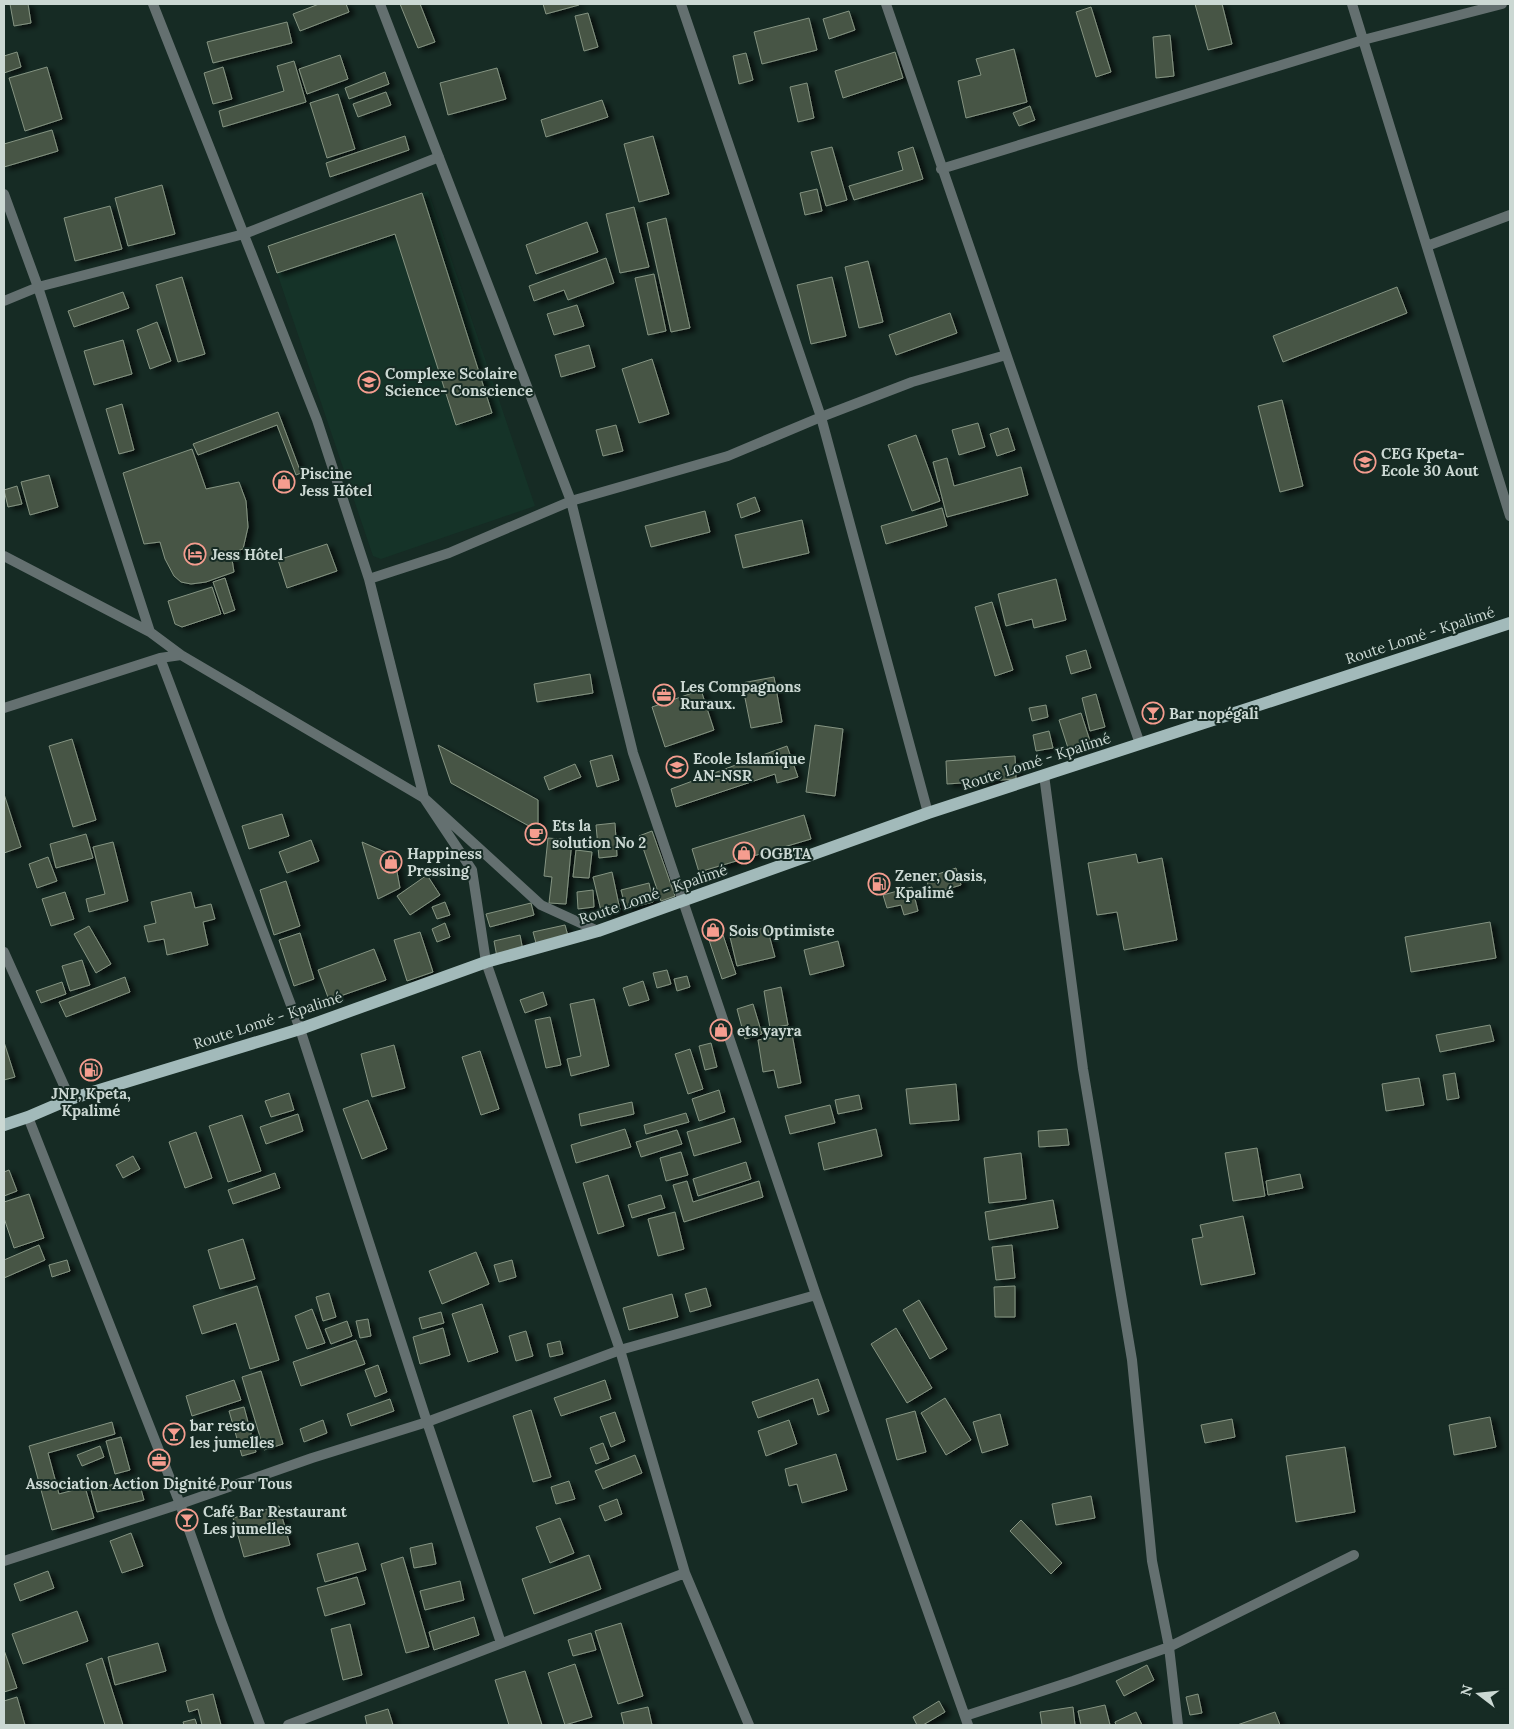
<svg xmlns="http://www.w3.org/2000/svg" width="1514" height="1729" font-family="Lora,serif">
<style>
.built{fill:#153328}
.building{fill:#465444;stroke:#859482;filter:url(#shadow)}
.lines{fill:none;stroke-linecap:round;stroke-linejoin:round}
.minor{stroke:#647070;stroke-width:10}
.tertiary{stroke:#647070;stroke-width:10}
.primary{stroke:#a2baba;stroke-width:12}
.labels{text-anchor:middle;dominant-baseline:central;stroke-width:4;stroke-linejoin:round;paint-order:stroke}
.poi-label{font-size:15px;font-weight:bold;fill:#cbd8d3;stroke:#162b24;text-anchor:start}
.street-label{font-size:15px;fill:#cbd8d3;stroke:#162b24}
</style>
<defs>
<filter id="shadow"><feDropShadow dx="5.5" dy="3" stdDeviation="2.5" flood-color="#0009"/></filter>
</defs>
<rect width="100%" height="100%" fill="#162b24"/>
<!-- built -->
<path class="built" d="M428 191 535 506 381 559 373 556 268 246Z"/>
<!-- building -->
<path class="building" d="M10 4H28L31 23 14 26Z
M319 4H346L349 12 300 31 293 14Z
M400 4H420L435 42 418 48Z
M543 4H579V5L546 14Z
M1195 4H1222L1232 44 1208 50Z
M1091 7 1111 72 1096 77 1076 12Z
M849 11 855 30 829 39 823 19Z
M588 13 598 47 584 51 575 16Z
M809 18 817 50 762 64 754 32Z
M287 22 292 43 213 63 207 42Z
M1170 35 1174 76 1156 78 1153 37Z
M1014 49 1027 102 966 118 958 81 981 75 976 59Z
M17 52 21 67 4 73V56Z
M895 52 903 78 843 98 835 71Z
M746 53 753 80 739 84 733 56Z
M340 55 348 79 307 94 299 69Z
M294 61 306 102 223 127 219 111 284 91 277 66Z
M47 67 62 119 25 131 9 78Z
M223 67 232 99 213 104 204 73Z
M497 68 506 99 448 115 440 83Z
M385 72 389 84 349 99 345 88Z
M807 83 814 118 798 122 790 87Z
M386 92 391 105 358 117 353 104Z
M338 94 355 149 327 158 310 103Z
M602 100 608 117 546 137 541 120Z
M1030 106 1035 120 1019 126 1013 113Z
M52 130 58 151 4 167V144Z
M405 136 409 150 330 177 326 163Z
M653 136 669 194 639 202 624 144Z
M832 147 847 200 826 206 811 152Z
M913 147 923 179 854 200 849 186 903 170 898 152Z
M162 185 175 234 128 246 115 198Z
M817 189 822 211 805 215 800 193Z
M422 193 492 413 456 425 395 234 277 273 268 246Z
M110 206 122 249 75 261 64 218Z
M634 207 649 267 620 273 606 214Z
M666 218 690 328 671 332 647 223Z
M587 222 598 252 536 274 526 245Z
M606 258 614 283 568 300 564 290 534 301 529 286Z
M868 261 883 322 859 328 845 267Z
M654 274 666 331 648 335 635 278Z
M182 277 205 354 178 362 156 285Z
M832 277 846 336 811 344 797 285Z
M1397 287 1407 313 1283 362 1273 336Z
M123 292 129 308 74 327 68 311Z
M577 305 584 326 554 335 547 314Z
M950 313 957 333 896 355 889 335Z
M157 322 171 361 150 369 137 330Z
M123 340 132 374 94 385 84 351Z
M589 345 595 367 561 377 555 355Z
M652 359 669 414 639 423 622 369Z
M1282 400 1303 486 1280 492 1258 406Z
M122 404 134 450 119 454 106 409Z
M278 412 301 473 296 475 277 425 198 455 193 444Z
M978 423 985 447 959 455 952 430Z
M616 425 623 451 603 456 596 430Z
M1008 428 1015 450 997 456 990 434Z
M916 435 940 501 912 511 888 445Z
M192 449 206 489 239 482 246 501 248 527 243 549 231 553 234 572 206 582 191 584 181 582 174 576 165 559 160 542 144 544 123 473Z
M947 458 954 486 1021 467 1028 495 947 517 933 462Z
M49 475 58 507 30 515 21 482Z
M17 486 22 504 8 507 4 490Z
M755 497 760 511 741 518 737 504Z
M942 508 947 526 886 544 881 526Z
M705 511 710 532 651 547 645 526Z
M802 520 809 553 743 568 735 535Z
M327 544 337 571 287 588 278 560Z
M225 578 235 610 224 614 213 582Z
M1056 579 1066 620 1034 628 1032 619 1006 626 998 594Z
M212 587 221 614 182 627 175 624 168 601Z
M992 602 1013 670 995 676 975 607Z
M1086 650 1091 668 1071 674 1066 656Z
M590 674 593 693 537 702 534 684Z
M774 677 782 722 751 728 742 683Z
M701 690 714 730 665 747 652 707Z
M1096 694 1105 727 1090 731 1082 698Z
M1046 705 1048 717 1032 721 1029 708Z
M1081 713 1091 744 1069 751 1059 720Z
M815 725 843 729 835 796 806 792Z
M1049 731 1053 748 1036 751 1033 735Z
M72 739 96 820 73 827 49 746Z
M438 745 538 800V831L451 783Z
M787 746 798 777 777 783 775 774 676 807 671 789Z
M612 755 619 780 597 787 590 761Z
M1015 756 1016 779 947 784 946 761Z
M575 764 581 777 549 790 544 777Z
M4 794 21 847 4 853Z
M282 814 289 836 249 849 242 826Z
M804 815 811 839 699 872 692 849Z
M615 823 617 856 599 858 596 825Z
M652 831 675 896 661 901 639 836Z
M86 834 93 858 56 868 50 844Z
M548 838 572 840 566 904 549 903 552 877 544 876Z
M311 840 319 861 287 873 279 852Z
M113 842 128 901 89 912 86 899 105 894 93 847Z
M362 842 394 856 400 888 378 899Z
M576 850 592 852 589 878 573 877Z
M1136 854 1138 863 1162 858 1177 940 1124 950 1117 912 1097 915 1088 863Z
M48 857 57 881 37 888 29 864Z
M956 868 961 885 931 894 926 878Z
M612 872 620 910 602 915 593 877Z
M427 875 440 895 410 915 397 896Z
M286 881 300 926 274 935 260 890Z
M649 883 653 902 626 909 621 890Z
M912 887 918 911 904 915 901 905 887 908 883 895Z
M593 890 594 907 578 909 577 892Z
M65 892 74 919 51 926 42 899Z
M191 892 195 908 211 904 215 919 203 922 208 945 167 955 164 939 148 942 144 926 156 923 151 902Z
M445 902 450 915 437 919 432 907Z
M531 903 534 915 490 927 486 914Z
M1490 922 1496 958 1411 972 1405 937Z
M445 923 450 937 437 942 432 929Z
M565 925 568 936 536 943 533 932Z
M89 926 111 964 96 973 74 934Z
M767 927 775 957 737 966 730 937Z
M420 932 433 972 407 981 394 940Z
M300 933 314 979 294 986 279 940Z
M520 935 523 951 497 957 494 941Z
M723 935 736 974 722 979 709 940Z
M838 941 844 966 810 975 804 950Z
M374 949 386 980 329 1000 318 970Z
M82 960 90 985 70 991 62 966Z
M667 970 671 984 657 988 653 973Z
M687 976 690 987 677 991 674 979Z
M125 977 130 992 66 1017 59 1002Z
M643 981 649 1000 629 1006 623 988Z
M62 982 66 994 41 1003 36 991Z
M781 987 788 1025 770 1028 764 991Z
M543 992 547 1005 525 1013 520 1000Z
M594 999 609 1066 571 1076 567 1059 581 1056 570 1004Z
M753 1004 762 1034 745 1039 737 1009Z
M550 1017 561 1065 546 1068 535 1020Z
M1490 1025 1494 1041 1440 1052 1436 1035Z
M792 1034 801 1083 778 1088 774 1070 763 1072 758 1040Z
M4 1042 15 1077 4 1080Z
M711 1043 717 1067 705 1070 699 1046Z
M394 1045 405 1088 372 1097 361 1054Z
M690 1049 703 1089 688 1094 675 1054Z
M480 1051 499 1109 481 1115 462 1057Z
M1455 1073 1459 1098 1447 1100 1443 1075Z
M1419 1078 1424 1105 1386 1111 1382 1084Z
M956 1084 959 1120 910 1124 906 1089Z
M719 1090 725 1112 699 1121 692 1099Z
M289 1093 294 1110 271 1117 265 1101Z
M859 1095 862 1109 838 1114 835 1100Z
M368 1100 387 1149 362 1159 343 1109Z
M632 1102 634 1114 581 1126 579 1114Z
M830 1105 835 1123 790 1134 785 1116Z
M686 1113 689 1122 646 1134 644 1125Z
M298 1114 303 1131 266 1144 260 1127Z
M242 1115 261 1171 228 1182 209 1126Z
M734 1118 741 1142 694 1156 687 1132Z
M625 1129 631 1147 576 1163 571 1145Z
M876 1129 882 1156 824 1170 818 1143Z
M1067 1129 1069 1145 1039 1147 1038 1131Z
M677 1130 682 1144 641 1157 636 1142Z
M196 1132 212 1178 185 1188 169 1142Z
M1257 1148 1265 1196 1233 1201 1225 1153Z
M681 1152 688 1175 666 1181 660 1158Z
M1021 1153 1026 1199 989 1203 984 1158Z
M133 1156 140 1169 123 1178 116 1165Z
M746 1162 751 1179 698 1196 693 1179Z
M9 1170 17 1191 4 1196V1172Z
M275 1173 280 1188 233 1204 228 1190Z
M1300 1174 1303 1188 1268 1195 1266 1181Z
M608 1175 624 1226 598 1234 583 1183Z
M687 1181 693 1202 759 1181 763 1197 684 1222 673 1185Z
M29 1194 44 1238 14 1248 4 1218V1202Z
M661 1195 665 1208 632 1218 628 1205Z
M1053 1200 1058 1228 989 1240 985 1212Z
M675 1212 684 1249 658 1256 648 1219Z
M1243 1216 1255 1274 1201 1285 1192 1239 1203 1237 1200 1225Z
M243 1239 255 1279 220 1289 208 1250Z
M39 1245 45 1260 4 1278V1260Z
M1012 1245 1015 1278 996 1280 992 1247Z
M476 1252 489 1284 442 1304 429 1271Z
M67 1260 70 1271 52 1277 49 1265Z
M512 1260 516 1277 499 1282 494 1265Z
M257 1286 279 1360 250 1369 236 1323 202 1334 193 1306Z
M1015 1286V1317H995L994 1287Z
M706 1288 711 1306 690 1312 685 1294Z
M329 1293 336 1317 323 1321 316 1297Z
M672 1294 678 1317 629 1330 623 1308Z
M919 1300 947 1349 930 1359 903 1310Z
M482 1304 498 1352 468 1362 452 1314Z
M312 1309 325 1343 307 1349 295 1316Z
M441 1312 444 1323 422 1329 419 1318Z
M368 1319 371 1336 360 1338 356 1321Z
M347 1321 352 1336 331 1344 325 1329Z
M443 1328 450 1355 420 1364 413 1337Z
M896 1328 932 1388 907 1403 871 1344Z
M526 1331 533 1356 516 1361 509 1336Z
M356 1340 365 1364 301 1386 293 1362Z
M560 1341 563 1354 550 1357 547 1344Z
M378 1365 387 1392 375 1397 365 1370Z
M261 1371 283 1444 264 1450 242 1377Z
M818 1379 829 1411 818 1415 813 1398 758 1418 752 1402Z
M234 1380 241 1400 192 1416 186 1396Z
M605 1380 611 1399 561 1416 554 1398Z
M945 1398 971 1440 946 1455 921 1413Z
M390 1399 394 1411 351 1426 347 1414Z
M244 1407 256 1452 242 1456 229 1411Z
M531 1410 551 1477 533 1482 513 1416Z
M915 1411 926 1452 897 1460 886 1419Z
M615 1412 625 1441 611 1447 600 1417Z
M1000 1414 1008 1445 982 1453 973 1422Z
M1490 1417 1496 1447 1454 1455 1449 1425Z
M1232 1419 1235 1437 1205 1443 1201 1425Z
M323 1420 327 1433 304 1442 300 1429Z
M789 1420 797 1444 766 1456 758 1431Z
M112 1422 115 1434 48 1453 59 1494 85 1487 94 1518 52 1530 29 1446Z
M121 1437 130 1470 115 1474 106 1441Z
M603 1443 609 1459 596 1464 590 1448Z
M100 1446 104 1457 82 1466 77 1455Z
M1345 1447 1355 1512 1296 1522 1286 1456Z
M836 1454 847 1490 802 1503 797 1484 789 1486 785 1469Z
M635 1455 642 1473 603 1489 595 1471Z
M138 1478 144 1500 97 1512 91 1490Z
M569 1481 575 1499 556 1504 551 1487Z
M1091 1496 1095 1518 1056 1525 1052 1504Z
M617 1499 622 1514 605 1521 599 1506Z
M279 1506 290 1545 244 1557 233 1518Z
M560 1518 574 1553 550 1563 536 1527Z
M1021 1520 1062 1563 1051 1574 1010 1531Z
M131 1533 143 1566 122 1573 110 1541Z
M358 1543 366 1570 325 1582 317 1554Z
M432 1543 436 1564 414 1568 410 1548Z
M589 1555 601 1589 534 1614 522 1579Z
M403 1557 429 1647 406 1653 381 1564Z
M48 1571 54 1588 20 1601 14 1584Z
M357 1577 365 1604 325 1616 317 1588Z
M460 1581 464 1600 425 1610 420 1591Z
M77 1611 88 1641 23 1664 12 1634Z
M474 1617 479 1635 434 1650 429 1632Z
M621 1623 643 1696 618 1704 595 1631Z
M350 1624 362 1675 343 1680 331 1629Z
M591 1633 596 1650 573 1656 568 1640Z
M158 1643 166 1671 115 1685 108 1657Z
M4 1650 17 1688 4 1692Z
M102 1658 123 1725H105L86 1664Z
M575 1664 592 1717 565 1725 548 1673Z
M1147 1665 1154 1680 1124 1696 1116 1681Z
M525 1671 542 1725H509L495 1680Z
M213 1694 221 1725H202L198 1709 189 1712 186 1701Z
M1198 1694 1202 1713 1190 1715 1186 1697Z
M17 1697 25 1725H4V1701Z
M939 1701 945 1712 923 1725H917L913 1717Z
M1105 1705 1110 1725H1081L1078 1711Z
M648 1707 652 1725H624L621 1713Z
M1073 1707 1075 1725H1042L1040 1712Z
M388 1709 393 1725H367L365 1716Z
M1136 1712 1142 1725H1116L1115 1722Z
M1275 1712 1280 1725H1237Z
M195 1719 197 1725H184L183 1722Z"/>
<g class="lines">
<!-- minor -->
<path class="minor" d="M153 4 317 420 369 579 424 798 541 905 598 931
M380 4 571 501 633 753 816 1295 968 1725
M681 4 821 417 928 813
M886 4 1140 744
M1352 4 1510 516
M941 169 1363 40 1502 4
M4 194 38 287 150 632
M1427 246 1510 215
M4 301 38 287 244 234 439 157
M4 556 150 632 181 655 424 798 472 870 486 962 620 1350 685 1573 749 1725
M369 579 449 553 571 501 728 456 821 417 912 382 1006 355
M160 658 300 1029 427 1422 501 1643
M4 708 160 658 181 655
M1044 775 1083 1069 1132 1360 1152 1561 1169 1647 1178 1725
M4 952 70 1099
M4 1561 180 1504 312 1458 427 1422 620 1350 816 1295
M965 1716 1073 1681 1169 1647 1354 1555
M288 1725 685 1573"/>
<!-- tertiary -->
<path class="tertiary" d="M28 1117 180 1504 221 1621 260 1725"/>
<!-- primary -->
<path class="primary" d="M4 1125 28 1117 70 1099 300 1029 486 962 598 931 928 813 1510 623"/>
</g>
<!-- icons -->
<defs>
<g id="school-ring" transform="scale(1.125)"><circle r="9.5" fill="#162b24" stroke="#f59d8f" stroke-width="1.5"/><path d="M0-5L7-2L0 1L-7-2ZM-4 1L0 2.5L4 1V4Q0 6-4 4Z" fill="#f59d8f"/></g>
<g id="shop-ring" transform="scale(1.125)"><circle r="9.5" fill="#162b24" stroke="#f59d8f" stroke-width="1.5"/><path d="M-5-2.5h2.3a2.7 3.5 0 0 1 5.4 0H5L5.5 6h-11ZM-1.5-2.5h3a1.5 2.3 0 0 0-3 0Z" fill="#f59d8f"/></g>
<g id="hotel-ring" transform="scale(1.125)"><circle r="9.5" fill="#162b24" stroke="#f59d8f" stroke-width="1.5"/><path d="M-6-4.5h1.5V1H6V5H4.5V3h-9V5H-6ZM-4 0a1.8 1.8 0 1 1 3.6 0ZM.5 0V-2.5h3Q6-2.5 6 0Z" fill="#f59d8f"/></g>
<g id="office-ring" transform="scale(1.125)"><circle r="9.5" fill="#162b24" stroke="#f59d8f" stroke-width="1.5"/><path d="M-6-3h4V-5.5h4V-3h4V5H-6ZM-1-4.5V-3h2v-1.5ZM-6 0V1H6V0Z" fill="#f59d8f"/></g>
<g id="bar-ring" transform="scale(1.125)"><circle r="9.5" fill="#162b24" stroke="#f59d8f" stroke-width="1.5"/><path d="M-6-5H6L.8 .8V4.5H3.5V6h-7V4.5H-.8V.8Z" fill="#f59d8f"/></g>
<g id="cafe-ring" transform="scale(1.125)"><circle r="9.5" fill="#162b24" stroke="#f59d8f" stroke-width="1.5"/><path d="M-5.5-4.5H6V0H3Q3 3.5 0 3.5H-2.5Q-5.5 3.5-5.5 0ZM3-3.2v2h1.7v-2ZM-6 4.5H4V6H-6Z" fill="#f59d8f"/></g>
<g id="fuel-ring" transform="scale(1.125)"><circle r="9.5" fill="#162b24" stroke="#f59d8f" stroke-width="1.5"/><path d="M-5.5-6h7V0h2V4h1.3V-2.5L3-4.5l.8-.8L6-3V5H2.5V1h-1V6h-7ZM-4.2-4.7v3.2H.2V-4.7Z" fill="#f59d8f"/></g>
</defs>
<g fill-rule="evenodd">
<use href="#school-ring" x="369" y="382"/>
<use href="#school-ring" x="1365" y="462"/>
<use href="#shop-ring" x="284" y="482"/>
<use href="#hotel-ring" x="195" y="554"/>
<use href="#office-ring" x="664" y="695"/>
<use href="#bar-ring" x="1153" y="713"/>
<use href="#school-ring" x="677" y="767"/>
<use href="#cafe-ring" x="536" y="834"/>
<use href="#shop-ring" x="744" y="853"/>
<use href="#shop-ring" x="391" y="862"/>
<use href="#fuel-ring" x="879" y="884"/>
<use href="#shop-ring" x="713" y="930"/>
<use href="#shop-ring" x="721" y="1030"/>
<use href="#fuel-ring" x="91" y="1070"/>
<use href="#bar-ring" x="174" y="1434"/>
<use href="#office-ring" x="159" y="1460"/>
<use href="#bar-ring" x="187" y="1520"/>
</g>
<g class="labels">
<!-- poi labels -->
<g class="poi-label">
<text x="385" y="373">Complexe Scolaire<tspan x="385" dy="17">Science- Conscience</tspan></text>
<text x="1381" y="453">CEG Kpeta-<tspan x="1381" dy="17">Ecole 30 Aout</tspan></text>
<text x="300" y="473">Piscine<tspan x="300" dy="17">Jess Hôtel</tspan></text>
<text x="211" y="554">Jess Hôtel</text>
<text x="680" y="686">Les Compagnons<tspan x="680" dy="17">Ruraux.</tspan></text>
<text x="1169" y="713">Bar nopégali</text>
<text x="693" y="758">Ecole Islamique<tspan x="693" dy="17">AN-NSR</tspan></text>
<text x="552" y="825">Ets la<tspan x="552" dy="17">solution No 2</tspan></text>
<text x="407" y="853">Happiness<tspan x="407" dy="17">Pressing</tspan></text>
<text x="760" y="853">OGBTA</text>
<text x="895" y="875">Zener, Oasis,<tspan x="895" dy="17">Kpalimé</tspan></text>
<text x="729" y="930">Sois Optimiste</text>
<text x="737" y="1030">ets yayra</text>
<text x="91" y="1093" text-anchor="middle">JNP, Kpeta,<tspan x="91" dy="17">Kpalimé</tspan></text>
<text x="190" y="1425">bar resto<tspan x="190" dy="17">les jumelles</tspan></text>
<text x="159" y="1483" text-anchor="middle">Association Action Dignité Pour Tous</text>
<text x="203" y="1511">Café Bar Restaurant<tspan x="203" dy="17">Les jumelles</tspan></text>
</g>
<!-- street labels -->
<g class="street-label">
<text transform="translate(1420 635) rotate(-18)">Route Lomé - Kpalimé</text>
<text transform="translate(1036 761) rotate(-18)">Route Lomé - Kpalimé</text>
<text transform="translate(653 894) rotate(-19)">Route Lomé - Kpalimé</text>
<text transform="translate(268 1020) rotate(-18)">Route Lomé - Kpalimé</text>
</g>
</g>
<!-- border -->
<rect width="1514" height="1729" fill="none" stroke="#cbd8d3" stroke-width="10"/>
<!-- north arrow -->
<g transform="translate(1479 1694) rotate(286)" stroke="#162b24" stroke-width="4" paint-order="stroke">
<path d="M0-4L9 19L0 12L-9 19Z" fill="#cbd8d3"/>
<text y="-8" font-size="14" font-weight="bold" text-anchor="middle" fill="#cbd8d3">N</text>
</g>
</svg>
